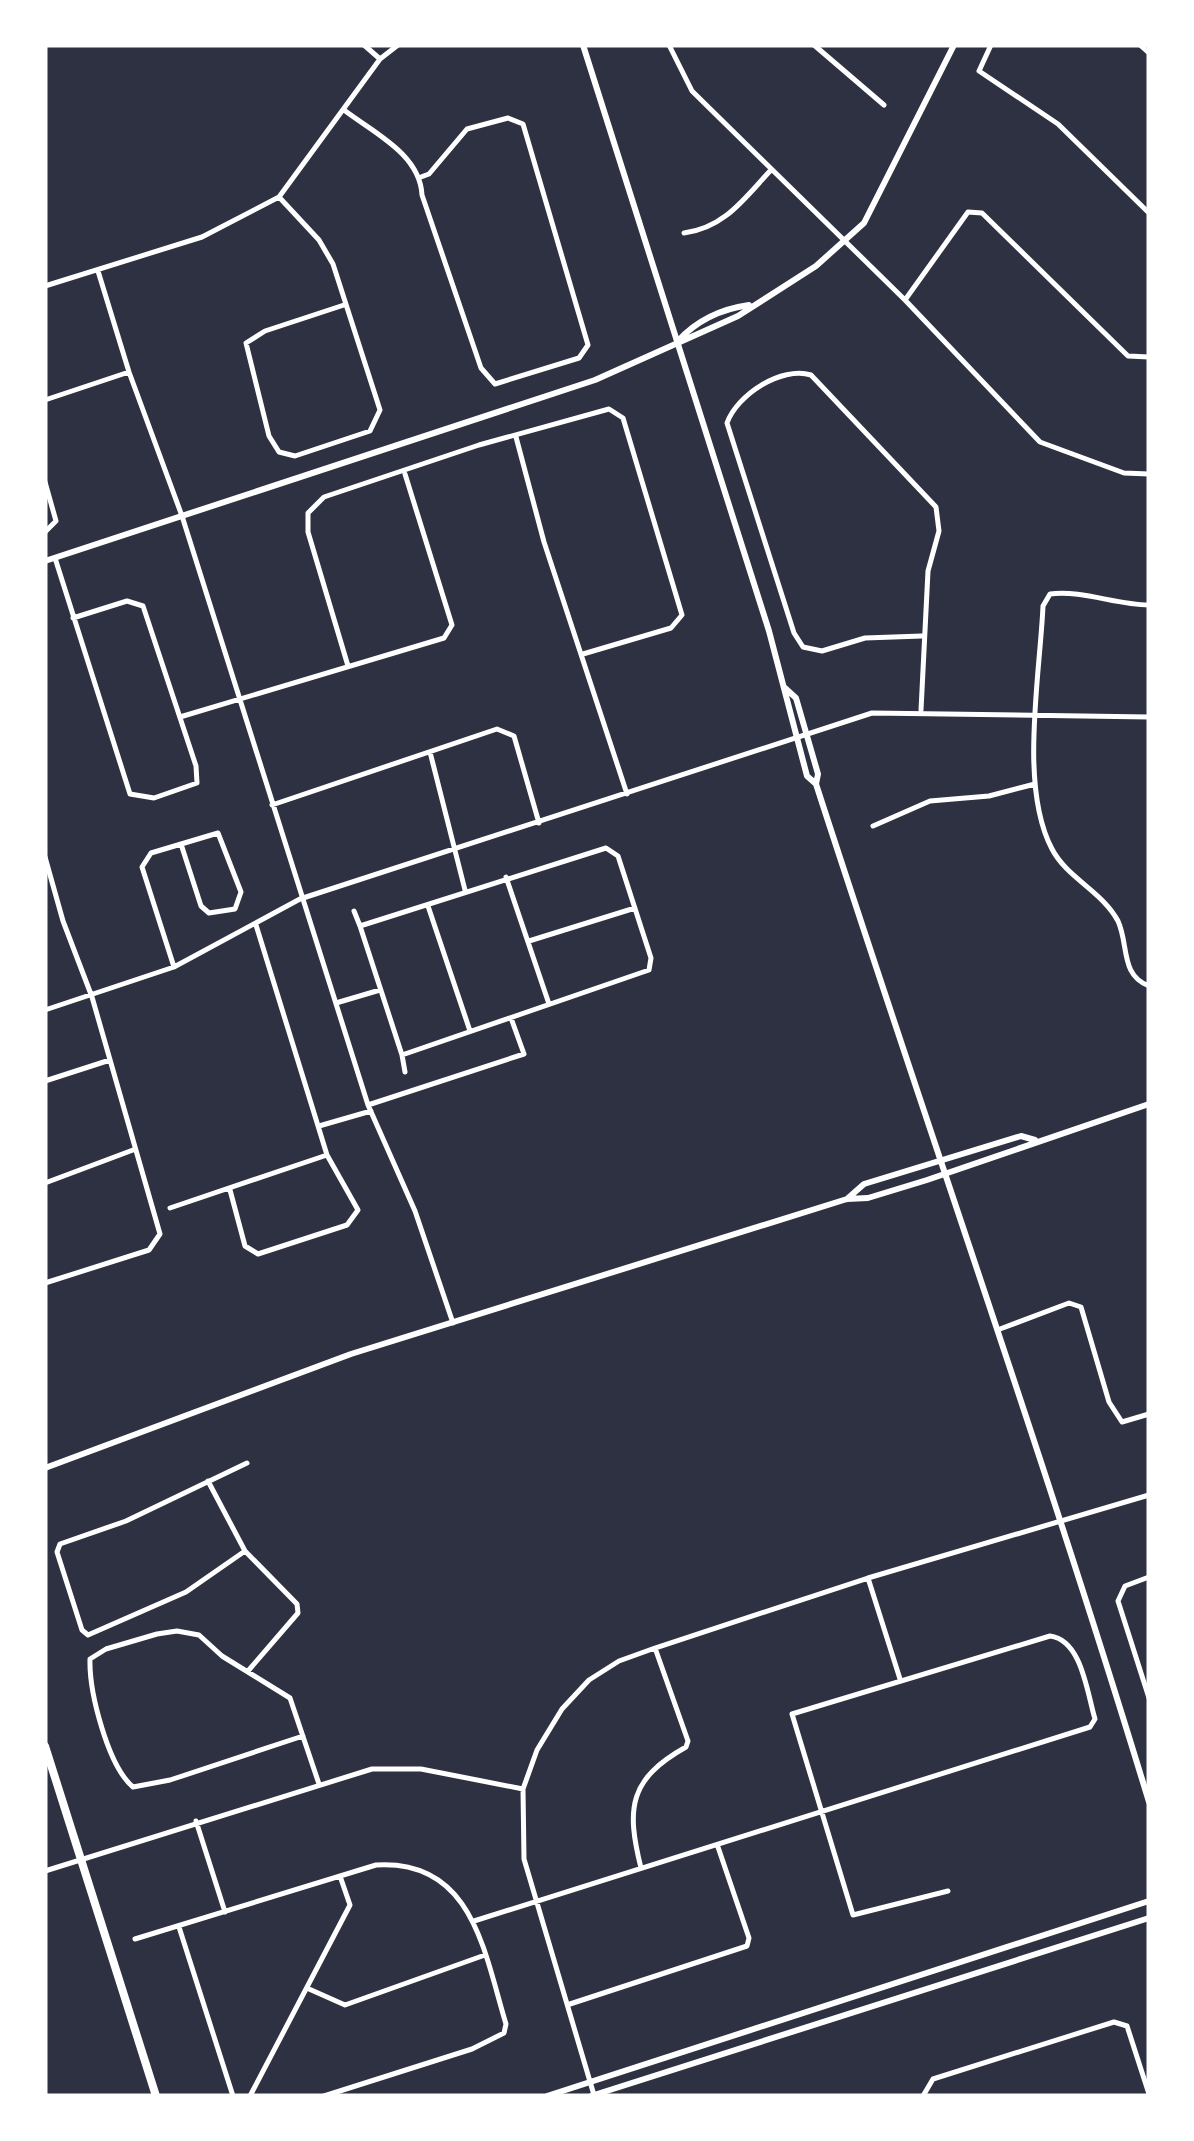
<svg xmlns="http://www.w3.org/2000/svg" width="1194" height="2141" font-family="Manrope,sans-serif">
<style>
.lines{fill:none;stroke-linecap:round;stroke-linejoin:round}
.minor{stroke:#fff;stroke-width:5}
.tertiary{stroke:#fff;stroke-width:6}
.secondary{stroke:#fff;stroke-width:6}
.primary{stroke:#fff;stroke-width:8}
</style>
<rect width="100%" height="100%" fill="#2d3142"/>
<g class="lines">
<!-- minor -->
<path class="minor" d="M364 45 380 59
M669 45 692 91 905 300 1040 442 1124 473 1149 474
M814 45 884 105
M991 45 979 71 1058 124 1149 213
M1140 45 1149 53
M344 110C374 133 420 154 422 195L481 368 495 384 579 358 588 345 523 124 508 118 467 129 429 174 421 177
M279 197 319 240 333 264 380 410 370 431 295 456 279 452 269 436 246 343 265 331 344 305
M684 233C724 228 744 199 770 171
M98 271 129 372 182 516 368 1105 415 1211 453 1323
M45 286 202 237 279 197 380 59 398 45
M905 300 968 212 982 213 1128 356 1149 357
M45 400 129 372
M516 437 544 542 627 794
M45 482 56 521 45 532
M55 558 130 794 154 798 197 783 196 766 143 606 127 601 73 618
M1149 605C1116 605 1083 590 1050 594L1043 606C1040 675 1019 787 1052 849 1067 878 1102 891 1118 921 1129 945 1120 975 1149 986
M348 666 308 532V513L324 497 479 445 609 409 623 418 682 615 671 628 583 654
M921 710 928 571 939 531 936 507 811 375C781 366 737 395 727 423L794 633 803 647 822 651 865 638 922 636
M180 717 444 638 452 625 405 474
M430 752 465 890
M272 805 497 729 514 736 539 823
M873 826 930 801 989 796 1035 784
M606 848 618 856 651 958 649 970 402 1055 360 926Z
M45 857 63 921 92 997 160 1234 149 1250 45 1283
M506 877 549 1004
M428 906 470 1031
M354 911 360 926
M529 941 635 908
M174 967 142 867 151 853 218 833 241 892 235 909 209 913 201 906 181 844
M336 1003 380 990
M45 1010 174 967 300 899 872 713 1149 717
M402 1055 405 1072
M45 1081 110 1060
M368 1105 524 1054 511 1018
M319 1126 371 1111
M45 1183 133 1150
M230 1190 245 1246 258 1254 347 1225 358 1210 327 1155
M170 1208 327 1155 256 925
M1000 1329 1069 1303 1081 1307 1109 1402 1122 1422 1149 1414
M208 1481 245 1551 297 1604 298 1613 248 1671
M245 1551 186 1592 88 1635 82 1630 57 1552 60 1544 126 1521 247 1463
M1149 1577 1125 1586 1118 1601 1149 1698
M868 1578 900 1679
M303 1736 170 1780 133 1787C108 1766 89 1692 90 1659L106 1649 157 1634 177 1631 199 1635 222 1656 290 1698 319 1784
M196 1821 225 1912
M641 1868C626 1808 629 1779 686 1747L688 1741 655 1648
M45 1871 372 1769H421L523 1789
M474 1921 1090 1727 1095 1719C1087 1693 1082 1640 1050 1636L792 1714 853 1915 948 1891
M179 1927 233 2096
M135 1939 376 1865C473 1859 484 1952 506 2024L504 2033 472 2049 324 2096
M309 1989 345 2005 485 1955
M570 2004 747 1946 749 1938 718 1847
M594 2095 524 1859 523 1789 537 1750 562 1709 589 1680 619 1661 655 1648 868 1578 1149 1495
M250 2096 350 1905 340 1876
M923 2096 933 2079 1114 2022 1127 2026 1149 2094"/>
<!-- tertiary -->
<path class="tertiary" d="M583 45 769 631 807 776 816 784
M678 341C697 320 721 309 749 305
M45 561 595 380 738 316 816 266 864 223 954 45
M785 688 796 698 818 774 816 784C926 1124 1045 1460 1149 1802"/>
<!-- secondary -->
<path class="secondary" d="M847 1199 864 1184 1021 1136 1035 1140
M45 1468 351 1354 847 1199 868 1198 927 1180 1149 1104
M547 2096 1149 1901
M591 2096 1149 1918"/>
<!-- primary -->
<path class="primary" d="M45 1746 156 2096"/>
</g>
<!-- border -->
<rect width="1194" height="2141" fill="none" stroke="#ffffff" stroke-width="95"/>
</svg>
